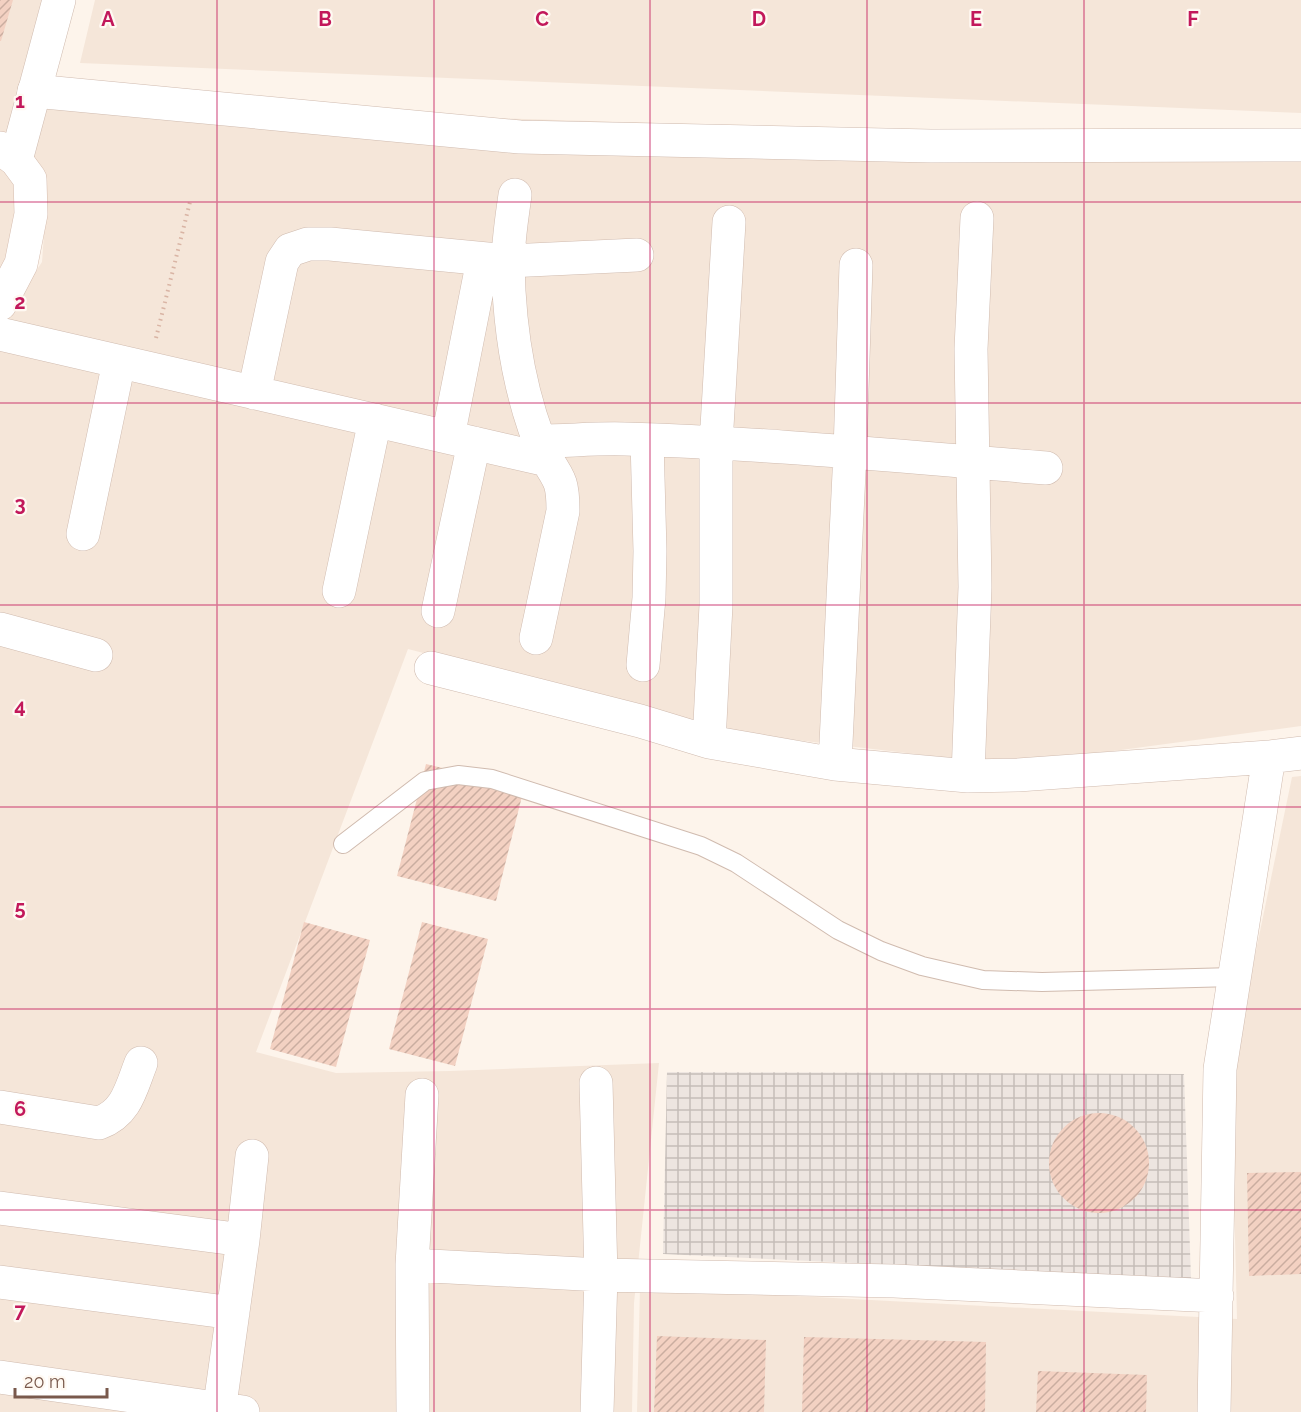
<svg xmlns="http://www.w3.org/2000/svg" width="1301" height="1412" font-family="Raleway,sans-serif">
<style>
.residential{fill:#f5e6d9}
.industrial{fill:url(#industrial-grid)}
.building{fill:url(#building-hatch)}
.lines{fill:none;stroke-linecap:round;stroke-linejoin:round}
.service-casing{stroke:#d0bbaf;stroke-width:20}
.minor-casing{stroke:#d0bbaf;stroke-width:34}
.tertiary-casing{stroke:#d0bbaf;stroke-width:34}
.secondary-casing{stroke:#d6bdaf;stroke-width:34}
.path{stroke:#d9b4a4;stroke-width:4;stroke-dasharray:1.5 4.5;stroke-linecap:butt}
.service{stroke:#fff;stroke-width:18}
.minor{stroke:#fff;stroke-width:33}
.tertiary{stroke:#fff;stroke-width:33}
.secondary{stroke:#fff;stroke-width:33}
.grid{fill:none;stroke:#c2185b;stroke-width:1.5;stroke-opacity:0.55}
.grid-label{font-size:20px;text-anchor:middle;font-weight:bold;fill:#c2185b;stroke:#fff9f2;stroke-width:4.5;stroke-linejoin:round;paint-order:stroke}
</style>
<defs>
<pattern id="industrial-grid" width="8" height="8" patternUnits="userSpaceOnUse" patternTransform="scale(1.5)"><rect width="8" height="8" fill="#ede5e0"/><path d="M0 4h8M4 0v8" fill="none" stroke="#c5bdb8"/></pattern>
<pattern id="building-hatch" width="6" height="6" patternUnits="userSpaceOnUse" patternTransform="scale(1.5)"><rect width="6" height="6" fill="#f3d1c2"/><path d="M-1 1l2-2M0 6l6-6M5 7l2-2" fill="none" stroke="#caada0"/></pattern>
</defs>
<rect width="100%" height="100%" fill="#fdf4eb"/>
<!-- residential -->
<path class="residential" d="M0 0H64L25 147 0 134Z
M95 0H1301V113L80 63Z
M47 105 1301 142V726L1009 765 727 732 408 649 256 1052 336 1073 450 1071 659 1063 634 1303 632 1412H0V326L42 262 46 206 29 148Z
M0 162 19 187V216L0 275Z
M1301 776V1412H637L640 1288 1237 1319 1231 1071 1292 777Z"/>
<!-- industrial -->
<path class="industrial" d="M667 1072 1184 1074 1191 1279 663 1254Z"/>
<!-- building -->
<path class="building" d="M0 0H13L1 41H0Z
M426 764 524 788 496 901 397 876Z
M304 922 370 940 336 1067 270 1049Z
M422 922 488 939 455 1066 389 1049Z
M1049 1163a50 50 0 1 1 100 0a50 50 0 1 1-100 0Z
M1301 1172V1274L1249 1276 1247 1173Z
M657 1336 766 1340 764 1412H654Z
M804 1337 986 1342 985 1412H802Z
M1038 1371 1147 1375 1146 1412H1036Z"/>
<g class="lines">
<!-- service casing -->
<g class="service-casing">
<path id="service" d="M343 844 425 781 458 775 492 779 701 846 736 863 838 930 881 951 922 966 983 980 1042 982 1234 977"/>
</g>
<!-- minor casing -->
<g class="minor-casing">
<path id="minor" d="M34 91 520 137 931 146 1301 145
M0 334 547 460C520 399 509 329 508 263 508 241 512 217 515 195
M254 393 282 262 290 250 308 244H330L508 261 637 255
M448 437 483 260
M539 441C567 441 597 438 625 439 766 443 906 457 1046 468
M83 534 119 362
M339 591 375 420
M438 611 474 443
M0 629 96 655
M536 638 563 511C563 485 561 481 547 460
M643 665 649 598 650 551 647 440
M431 668 640 721 709 742 835 764 968 776 1018 775 1269 757
M709 742 716 605V444L729 222
M835 764 850 452 856 265
M968 776 975 587 971 349 977 218
M596 1083 601 1275 597 1412
M0 1107 99 1123C127 1113 131 1088 141 1063
M0 1208 243 1240
M412 1265 601 1275 894 1281 1217 1296
M0 1282 233 1313
M0 1377 243 1412
M219 1412 243 1240 252 1156
M413 1412 412 1265 422 1095
M1214 1412 1220 1069 1269 757 1301 753"/>
</g>
<!-- tertiary casing -->
<g class="tertiary-casing">
<path id="tertiary" d="M16 160 59 0"/>
</g>
<!-- secondary casing -->
<g class="secondary-casing">
<path id="secondary" d="M0 148 16 160 30 179 31 214 21 264 0 304"/>
</g>
<!-- path -->
<path class="path" d="M156 338 190 202"/>
<!-- service -->
<use href="#service" class="service"/>
<!-- minor -->
<use href="#minor" class="minor"/>
<!-- tertiary -->
<use href="#tertiary" class="tertiary"/>
<!-- secondary -->
<use href="#secondary" class="secondary"/>
</g>
<!-- grid -->
<path class="grid" d="M217 0V1412M434 0V1412M650 0V1412M867 0V1412M1084 0V1412M0 202H1301M0 403H1301M0 605H1301M0 807H1301M0 1009H1301M0 1210H1301"/>
<g class="grid-label">
<text x="108" y="26">A</text>
<text x="325" y="26">B</text>
<text x="542" y="26">C</text>
<text x="759" y="26">D</text>
<text x="976" y="26">E</text>
<text x="1193" y="26">F</text>
<text x="20" y="108">1</text>
<text x="20" y="309">2</text>
<text x="20" y="511">3</text>
<text x="20" y="713">4</text>
<text x="20" y="915">5</text>
<text x="20" y="1116">6</text>
<text x="20" y="1318">7</text>
</g>
<!-- scale -->
<path d="M15 1388v9h92v-9" fill="none" stroke="#79594c" stroke-width="3"/>
<text x="24" y="1388" font-size="18" fill="#79594c" stroke="#fff9f2" stroke-width="4.5" paint-order="stroke">20 m</text>
</svg>
